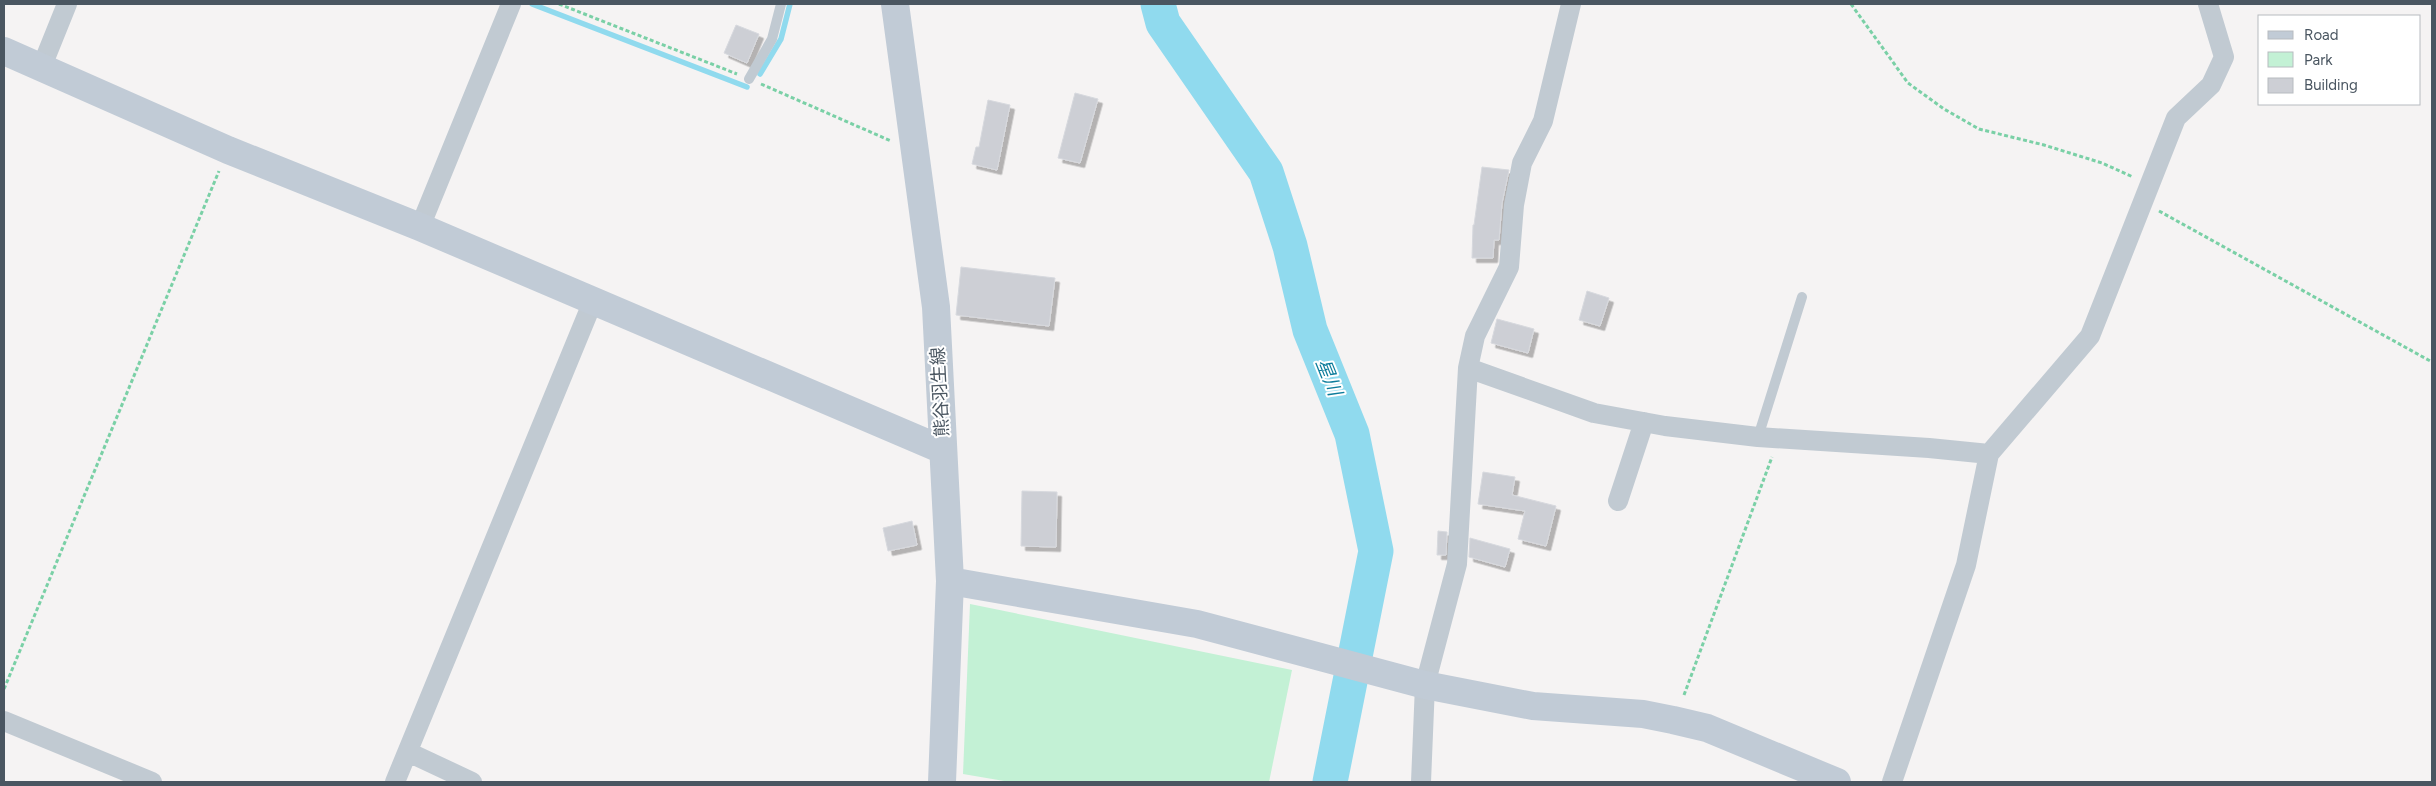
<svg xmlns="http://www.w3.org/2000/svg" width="2436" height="786" font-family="Figtree,'Noto Sans JP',sans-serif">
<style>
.green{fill:#c3f1d5}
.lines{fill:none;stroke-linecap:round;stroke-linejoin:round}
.stream{stroke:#90daee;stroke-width:5.5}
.river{stroke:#90daee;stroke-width:35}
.building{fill:#cdcfd5;stroke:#d7d9de;filter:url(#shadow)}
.path{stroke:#7ad0a6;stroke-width:3;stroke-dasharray:4 2.5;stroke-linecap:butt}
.lane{stroke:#c1cad2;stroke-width:10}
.street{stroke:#c1cad2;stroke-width:20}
.secondary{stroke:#c1cbd6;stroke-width:28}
.labels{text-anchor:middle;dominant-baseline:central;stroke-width:4;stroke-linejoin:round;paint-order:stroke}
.street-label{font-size:18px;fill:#4a5661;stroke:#fff}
.water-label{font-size:19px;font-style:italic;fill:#0c7c9b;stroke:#fff}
</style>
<defs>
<filter id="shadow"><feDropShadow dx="4.5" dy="4.5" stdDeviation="0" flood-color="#0004"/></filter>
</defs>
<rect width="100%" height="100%" fill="#f5f3f3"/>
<!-- green -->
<path class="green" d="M970 604 1292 670 1269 782H1010L963 774Z"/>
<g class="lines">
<!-- stream -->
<path class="stream" d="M532 4 747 87
M760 74 781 39 790 4"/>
<!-- river -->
<path class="river" d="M1158 4 1163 23 1266 172 1290 246 1310 330 1352 434 1376 551 1330 782"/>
</g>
<!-- building -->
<path class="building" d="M736 25 759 34 747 63 724 53Z
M1075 93 1098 99 1080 163 1058 158Z
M988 100 1010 105 997 170 972 164 976 147H979Z
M1482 167 1509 170 1502 203 1499 240H1494L1493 258H1472L1473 225H1474Z
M961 267 1055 278 1049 326 956 315Z
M1587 291 1609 298 1600 326 1579 320Z
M1497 319 1534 329 1528 353 1491 343Z
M1483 472 1515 477 1512 495 1556 506 1546 546 1518 539 1525 511 1478 504Z
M1022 491 1057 492 1056 547 1021 546Z
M912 521 917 545 888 551 883 528Z
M1438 531 1447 532 1446 555H1437Z
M1470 538 1510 549 1505 567 1469 557Z"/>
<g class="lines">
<!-- path -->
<path class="path" d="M559 4 737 74
M1851 4 1908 83 1944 109 1979 129 2044 145 2102 163 2133 177
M761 84 891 141
M2159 211 2432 362
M4 689 219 171
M1684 695 1772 457"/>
<!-- lane -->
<path class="lane" d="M749 79 772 39 781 4
M1758 437 1802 297"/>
<!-- street -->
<path class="street" d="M42 66 67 4
M420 227 511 4
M1468 368 1594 413 1665 426 1758 437 1929 448 1989 454
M1618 501 1644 422
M4 721 152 782
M408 752 472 782
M395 782 593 301
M1421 782 1425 685 1457 564 1468 368 1475 336 1509 267 1514 205 1522 163 1543 121 1571 4
M1892 782 1966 565 1989 454 2090 336 2176 118 2211 85 2224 57 2208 4"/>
<!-- secondary -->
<path class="secondary" d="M895 4 936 307 950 581 942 782
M4 51 228 150 420 227 943 450
M950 581 1197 624 1425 685 1533 706 1643 714 1673 720 1707 728 1837 782"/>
</g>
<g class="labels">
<!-- street labels -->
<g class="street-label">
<text transform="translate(940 392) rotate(-93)">熊谷羽生線</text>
</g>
<!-- water labels -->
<g class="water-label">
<text transform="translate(1329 377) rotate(68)">星川</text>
</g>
</g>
<!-- border -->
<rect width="2436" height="786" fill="none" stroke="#4a5661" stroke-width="10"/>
<!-- legend -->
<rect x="2258" y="15" width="162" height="90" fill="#ffffff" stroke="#b7bbc0"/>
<rect x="2268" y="31" width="25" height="8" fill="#c1cbd6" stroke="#b7bbc0"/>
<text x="2304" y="40" font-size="15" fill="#4a5661">Road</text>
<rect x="2268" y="52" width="25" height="15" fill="#c3f1d5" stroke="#b7bbc0"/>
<text x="2304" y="65" font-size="15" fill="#4a5661">Park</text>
<rect x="2268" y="78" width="25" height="15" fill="#cdcfd5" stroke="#b7bbc0"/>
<text x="2304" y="90" font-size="15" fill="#4a5661">Building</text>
</svg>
